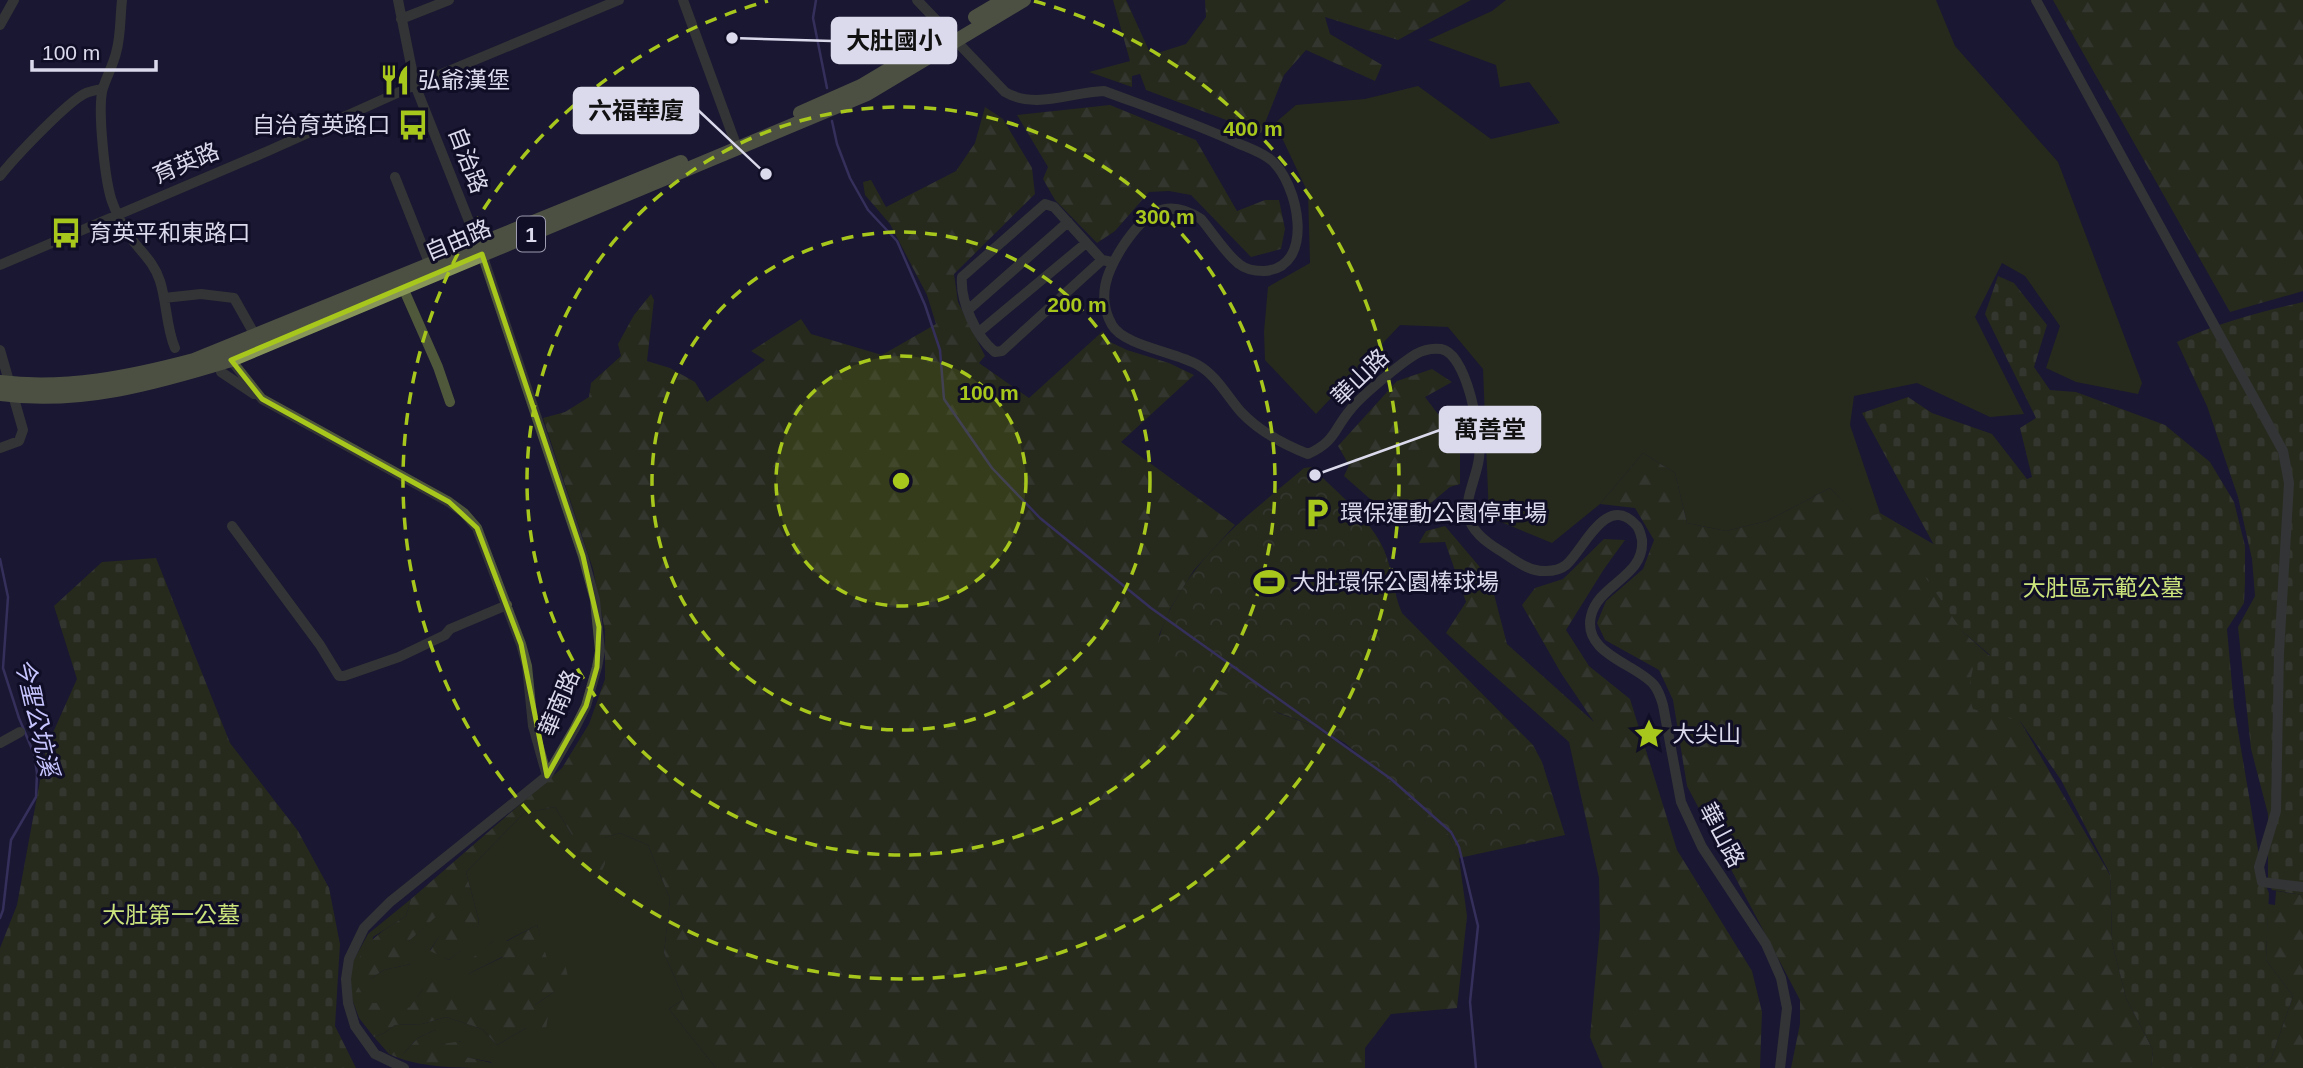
<svg xmlns="http://www.w3.org/2000/svg" width="2303" height="1068" font-family="Helvetica,'Noto Sans TC',sans-serif">
<style>
.grass{fill:#354005}
.forest{fill:url(#forest-firs)}
.cemetery{fill:url(#cemetery-stones)}
.park{fill:url(#park-crowns)}
.lines{fill:none;stroke-linecap:round;stroke-linejoin:round}
.stream{stroke:#544d8e;stroke-width:2.5}
.minor{stroke:#50583b;stroke-width:10}
.major{stroke:#879658;stroke-width:14}
.marked{fill:none;stroke:#a8c71c;stroke-width:5;stroke-linejoin:round}
.ring{fill:none;stroke:#a8c71c;stroke-width:3.5;stroke-dasharray:12 9}
.labels{text-anchor:middle;dominant-baseline:central;stroke-width:6;stroke-linejoin:round;paint-order:stroke}
.shield{fill:#100d26;stroke:#9d9cb1;stroke-width:2}
.shield-label{font-size:21px;font-weight:bold;fill:#dadaec}
.poi-label{font-size:23px;fill:#dadaec;stroke:#100d26;text-anchor:start}
.street-label{font-size:23px;fill:#dadaec;stroke:#100d26}
.park-label{font-size:23px;fill:#cbe47c;stroke:#100d26}
.water-label{font-size:24px;font-style:italic;fill:#c7c5ff;stroke:#100d26}
.centre{fill:#a8c71c;stroke:#100d26;stroke-width:3.5}
.ring-label{font-size:21px;text-anchor:middle;font-weight:bold;fill:#a8c71c;stroke:#100d26;stroke-width:6;stroke-linejoin:round;paint-order:stroke}
.leader{fill:none;stroke:#dadaec;stroke-width:2.5}
.callout-dot{fill:#dadaec;stroke:#100d26;stroke-width:2.5}
.callout{fill:#dadaec;stroke:#dadaec;stroke-width:2.5}
.callout-label{font-size:24px;text-anchor:middle;font-weight:bold;fill:#111}
</style>
<defs>
<pattern id="forest-firs" width="22" height="20" patternUnits="userSpaceOnUse" patternTransform="scale(1.75)"><rect width="22" height="20" fill="#354005"/><path d="M5 1l3.5 6h-7zM16 11l3.5 6h-7z" fill="#525b2a"/></pattern>
<pattern id="cemetery-stones" width="16" height="16" patternUnits="userSpaceOnUse" patternTransform="scale(1.75)"><rect width="16" height="16" fill="#354005"/><path d="M2 7V4a2 2 0 0 1 4 0v3zM10 15v-3a2 2 0 0 1 4 0v3z" fill="#525b2a"/></pattern>
<pattern id="park-crowns" width="20" height="18" patternUnits="userSpaceOnUse" patternTransform="scale(1.75)"><rect width="20" height="18" fill="#354005"/><path d="M2 6a3 3 0 1 1 6 0M12 15a3 3 0 1 1 6 0" fill="none" stroke="#525b2a"/></pattern>
</defs>
<rect width="100%" height="100%" fill="#191731"/>
<!-- grass -->
<path class="grass" d="M1506 0H1936L1955 46 2058 162 2142 383 2138 394 2076 382 2046 368 2060 326 2025 276 2002 263 1975 317 2024 414 1990 417 1917 383 1854 396 1850 425 1880 513 1861 520 1830 488 1767 521 1726 531 1687 523 1675 473 1643 453 1600 504 1552 543 1489 517 1483 369 1448 327 1400 325 1316 414 1265 360 1264 332 1268 287 1310 263 1308 193 1275 123 1296 105 1365 99 1418 86 1491 139 1560 123 1529 82 1500 87 1496 65 1428 40 1492 11Z
M555 807 572 835 603 838 620 833 648 845 670 899 664 953 684 999 669 1009 716 1068H493L491 1062 465 1057 460 1041 453 1045 439 1043 435 1030 418 1038 404 1053 390 1049 389 1054 374 1037 384 1033 395 1025 422 1024 446 1017 482 1029 497 1045 526 1028 535 1005 554 992 537 925 506 941H493L479 954 468 974 503 957 508 961 472 1010H465L450 993 423 989 409 1009 371 1003 370 989 352 999 350 967 368 934 411 899 406 916 373 937 370 979 384 970 411 964 409 941 439 913 446 927 430 950 449 960 475 938 479 921 466 872 524 813Z"/>
<!-- forest -->
<path class="forest" d="M1113 0H1126L1151 55 1186 44 1206 17 1205 0H1471L1398 40 1325 17 1330 34 1382 65 1375 81 1306 50 1284 75 1261 133 1146 90 1140 74 1132 76V87L1089 72 1130 61Z
M2053 0H2303V291L2230 312Z
M1110 105 1196 140 1237 211 1265 200H1279L1285 229 1281 249 1251 257 1191 195 1169 191 1149 192 1115 231 1097 243 1055 200 1043 179 1048 167 1017 115Z
M985 107 1003 119 1032 168 1035 194 954 274 958 302 985 356 979 363 1029 398 1103 331 1108 341 1127 350 1169 363 1194 375 1121 442 1235 525 1194 570 1170 609 1159 635 1278 713 1314 726 1383 774 1445 828 1459 858 1467 916 1457 1008 1391 1014 1365 1048V1068H716L669 1009 684 999 664 953 670 899 648 845 620 833 604 838 605 864 601 873 590 872 572 835 555 807 524 813 466 872 479 921 476 938 449 960 430 951 445 927 439 914 409 941 418 952 411 964 384 970 370 979H353C358 945 380 932 406 916L411 899 562 768 589 724 605 679V631L593 569 543 418 565 412 589 397 591 383 621 356 618 344 634 315 651 294 654 300 647 361 670 368 695 382 707 402 765 360 751 351 801 319 811 334 882 355 936 324 927 295 890 224 865 195 863 182 871 180 886 207 956 171 975 143Z
M1432 369 1452 382 1425 397 1444 422 1460 417V484L1450 487 1402 527 1344 476 1349 465 1338 446 1397 381Z
M1643 453 1675 473 1687 523 1726 531 1767 521 1830 488 1861 519 1880 513 1935 545 1963 632 1990 656 2020 721 2110 875 2112 942 2126 998 2153 1050 2151 1068H1791L1800 1024V1000L1687 786 1673 700 1659 670 1605 640 1597 623 1606 601 1643 569 1654 540 1635 508 1600 504Z
M1445 526 1490 579 1507 644 1594 722 1561 673 1522 605 1535 588 1563 579 1604 539 1625 540 1604 569 1566 630 1589 666 1630 699 1677 850 1752 971 1762 1012 1760 1068H1603L1590 1037 1600 928 1599 878 1569 742 1446 633 1466 602 1445 542 1419 543 1426 531Z
M2276 891 2303 895V1068H2258L2271 1059 2293 996 2266 960 2268 904 2275 905Z
M537 925 549 965 564 960 568 977 554 992 535 1005 548 1016 546 1029 526 1028 497 1045 482 1029 446 1017 422 1024 395 1025 384 1033 374 1037 359 1018 352 999 359 986 371 989V1003H378L391 995 403 998 409 1008 423 989 437 979 450 993 466 996 465 1010H472L475 1000 507 961 502 957 468 974 463 966 493 941H507Z
M435 1030 439 1034V1043C452 1044 458 1040 467 1042L471 1050 466 1057 492 1063 493 1068C458 1068 418 1068 389 1054L390 1049 397 1047 404 1053 418 1038Z"/>
<!-- cemetery -->
<path class="cemetery" d="M1998 276 2014 283 2047 325 2034 367 2050 390 2076 392 2165 425 2210 462 2234 502 2245 546V583L2244 603 2227 629 2234 707 2263 879 2269 893 2266 960 2293 996 2271 1059 2258 1068H2151L2153 1050 2126 998 2112 942 2110 874 2061 780 2020 721 1973 709 1968 693 1974 663 1990 655 1963 632 1923 574 1934 545 1862 413 1908 397 1932 413 1992 434 2027 479 2032 477 2020 428 2036 418 1985 314Z
M2303 302V895L2272 890 2268 881V814L2251 749 2238 627 2255 596 2252 559 2238 497 2207 406 2177 342C2217 323 2259 312 2303 302Z
M156 558 230 743 298 831 329 888 340 944 335 1026 356 1068H0V948L17 905 46 748 77 679 54 606 102 562Z"/>
<!-- park -->
<path class="park" d="M1312 467C1336 492 1370 518 1384 550 1393 570 1393 593 1402 613L1533 745 1542 762 1565 835 1459 858 1445 828 1345 743 1314 726 1207 686 1179 672 1158 649C1159 628 1169 611 1179 594 1210 542 1258 507 1304 468Z"/>
<g class="lines">
<!-- stream -->
<path class="stream" d="M816 0 813 18 827 88
M832 121 837 144 850 178 868 210 897 241 925 305 940 350 944 399 992 468 1040 518 1151 608 1391 779 1451 832 1459 847 1478 926 1470 1002 1476 1068
M0 559 8 597 3 668 19 718 34 754 37 773 36 797 11 840 3 910 0 918"/>
<!-- minor -->
<path class="minor" d="M122 0C120 17 121 36 116 53 113 65 107 76 103 88 97 107 105 185 113 204 117 215 123 227 130 237 141 252 154 262 160 281 167 303 166 327 175 348
M398 0 415 85 482 254 583 556 595 600 600 651 597 667 586 706 575 728 547 776 390 902 364 928 349 959 346 979 348 1003 355 1026 375 1054 404 1068
M683 0 738 150
M917 0 1005 92C1035 110 1071 92 1104 91 1147 107 1191 122 1233 141 1245 147 1260 151 1271 160 1298 182 1317 268 1264 271 1256 271 1245 269 1239 264 1225 253 1213 233 1201 219 1164 195 1143 216 1123 246 1107 271 1096 297 1112 325 1124 346 1176 352 1198 365 1217 376 1227 396 1241 412 1259 431 1285 445 1308 454 1336 441 1333 430 1351 409 1361 396 1401 363 1416 354 1423 350 1433 348 1441 349 1467 353 1482 436 1479 458 1477 476 1465 497 1468 515 1471 531 1486 542 1499 550 1514 559 1528 572 1546 571 1553 571 1561 569 1566 565 1584 550 1606 491 1637 526 1640 530 1641 535 1642 540 1645 577 1598 584 1591 616 1582 654 1637 664 1654 685 1659 691 1661 698 1663 705L1681 802 1702 847 1766 944 1781 978 1787 1008 1780 1068
M2036 0 2283 451 2289 483 2279 653 2276 811 2259 867 2262 882 2303 887
M401 19 449 0
M0 25 14 0
M0 176C14 158 68 101 86 93 91 91 97 90 102 89
M395 177 430 265
M1102 260 1002 351 995 352C976 337 960 301 962 277L1045 204 1054 207 1102 260 1112 262
M0 265 268 151 415 85 619 0
M400 281 438 367 450 402
M164 298 201 294 234 298 256 337
M968 310 1068 222
M979 332 1086 243
M0 350 23 430 19 441 0 448
M231 360 262 399 449 502 464 513 477 528 521 644 527 666 533 726 547 776
M221 372 254 394
M232 526 320 645 339 676H344L399 657 445 635 450 629 507 605
M0 743 20 732"/>
<!-- major -->
<path class="major" d="M975 17 1004 0
M800 113 861 86 928 46
M0 382C66 390 130 377 194 360L681 162
M0 394C79 405 156 383 231 360L867 94 1024 0"/>
</g>
<!-- marked area -->
<path d="M0 0H2303V1068H0ZM482 254 583 556 599 627 597 667 586 706 547 776 521 644 477 528 449 502 262 399 231 360Z" fill="#191731" fill-opacity=".55" fill-rule="evenodd"/>
<path class="marked" d="M482 254 583 556 599 627 597 667 586 706 547 776 521 644 477 528 449 502 262 399 231 360Z"/>
<!-- distance rings -->
<circle cx="901" cy="481" r="125" fill="#a8c71c" fill-opacity=".12"/>
<g class="ring">
<circle cx="901" cy="481" r="125"/>
<circle cx="901" cy="481" r="249"/>
<circle cx="901" cy="481" r="374"/>
<path d="M1034 1A498 498 0 1 1 768 1"/>
</g>
<!-- icons -->
<defs>
<g id="restaurant-bare" transform="scale(2.415)"><path d="M-5-6h1v4h1v-4h1v4h1v-4h1v5L-1.5 .5V6h-2V.5L-5-1ZM5-6V6H3V1.5H1.5Q1.5-4 5-6Z" fill="#a8c71c" stroke="#100d26" stroke-width="2.5" paint-order="stroke"/></g>
<g id="bus-bare" transform="scale(2.415)"><path d="M-5-6H5V4H4V6H2V4H-2V6H-4V4H-5ZM-3.5-4V0h7V-4ZM-3.5 1.2v1.5H-2V1.2ZM2 1.2v1.5H3.5V1.2Z" fill="#a8c71c" stroke="#100d26" stroke-width="2.5" paint-order="stroke"/></g>
<g id="parking-bare" transform="scale(2.415)"><path d="M-3.5-5.5H1a3.5 3.5 0 0 1 0 7H-1V5.5H-3.5ZM-1-3.4V-.6H.8a1.4 1.4 0 0 0 0-2.8Z" fill="#a8c71c" stroke="#100d26" stroke-width="2.5" paint-order="stroke"/></g>
<g id="stadium-bare" transform="scale(2.415)"><path d="M0-5a6.5 5 0 1 0 0 10a6.5 5 0 1 0 0-10ZM-3.5-1.8h7v3.6h-7Z" fill="#a8c71c" stroke="#100d26" stroke-width="2.5" paint-order="stroke"/></g>
<g id="sight-bare" transform="scale(2.415)"><path d="M0-6L1.8-2.2L6-1.7L2.9 1.2L3.7 5.4L0 3.3L-3.7 5.4L-2.9 1.2L-6-1.7L-1.8-2.2Z" fill="#a8c71c" stroke="#100d26" stroke-width="2.5" paint-order="stroke"/></g>
</defs>
<g fill-rule="evenodd">
<use href="#restaurant-bare" x="395" y="80"/>
<use href="#bus-bare" x="413" y="125"/>
<use href="#bus-bare" x="66" y="233"/>
<use href="#parking-bare" x="1317" y="513"/>
<use href="#stadium-bare" x="1269" y="582"/>
<use href="#sight-bare" x="1649" y="734"/>
</g>
<g class="labels">
<!-- shield labels -->
<rect class="shield" x="517" y="216.5" width="28" height="35" rx="5"/>
<g class="shield-label">
<text x="531" y="234">1</text>
</g>
<!-- poi labels -->
<g class="poi-label">
<text x="418" y="80">弘爺漢堡</text>
<text x="390" y="125" text-anchor="end">自治育英路口</text>
<text x="89" y="233">育英平和東路口</text>
<text x="1340" y="513">環保運動公園停車場</text>
<text x="1292" y="582">大肚環保公園棒球場</text>
<text x="1672" y="734">大尖山</text>
</g>
<!-- street labels -->
<g class="street-label">
<text transform="translate(468 160) rotate(69)">自治路</text>
<text transform="translate(186 163) rotate(-23)">育英路</text>
<text transform="translate(458 240) rotate(-23)">自由路</text>
<text transform="translate(1360 377) rotate(-44)">華山路</text>
<text transform="translate(559 703) rotate(-67)">華南路</text>
<text transform="translate(1722 835) rotate(62)">華山路</text>
</g>
<!-- park labels -->
<g class="park-label">
<text x="2103" y="588">大肚區示範公墓</text>
<text x="171" y="915">大肚第一公墓</text>
</g>
<!-- water labels -->
<g class="water-label">
<text transform="translate(37 717) rotate(77)">今聖公坑溪</text>
</g>
</g>
<circle cx="901" cy="481" r="10" class="centre"/>
<g class="ring-label">
<text x="1253" y="136">400 m</text>
<text x="1165" y="224">300 m</text>
<text x="1077" y="312">200 m</text>
<text x="989" y="400">100 m</text>
</g>
<!-- callouts -->
<path class="leader" d="M732 38L832 41M766 174L698 110M1315 475L1440 430"/>
<g class="callout-dot">
<circle cx="732" cy="38" r="7"/>
<circle cx="766" cy="174" r="7"/>
<circle cx="1315" cy="475" r="7"/>
</g>
<g class="callout">
<rect x="832" y="18" width="124" height="45" rx="7"/>
<rect x="574" y="88" width="124" height="45" rx="7"/>
<rect x="1440" y="407" width="100" height="45" rx="7"/>
</g>
<g class="callout-label">
<text x="894" y="49">大肚國小</text>
<text x="636" y="119">六福華廈</text>
<text x="1490" y="438">萬善堂</text>
</g>
<!-- scale -->
<path d="M32 60v10h124v-10" fill="none" stroke="#dadaec" stroke-width="3.5"/>
<text x="42" y="60" font-size="21" fill="#dadaec" stroke="#100d26" stroke-width="5" paint-order="stroke">100 m</text>
</svg>
